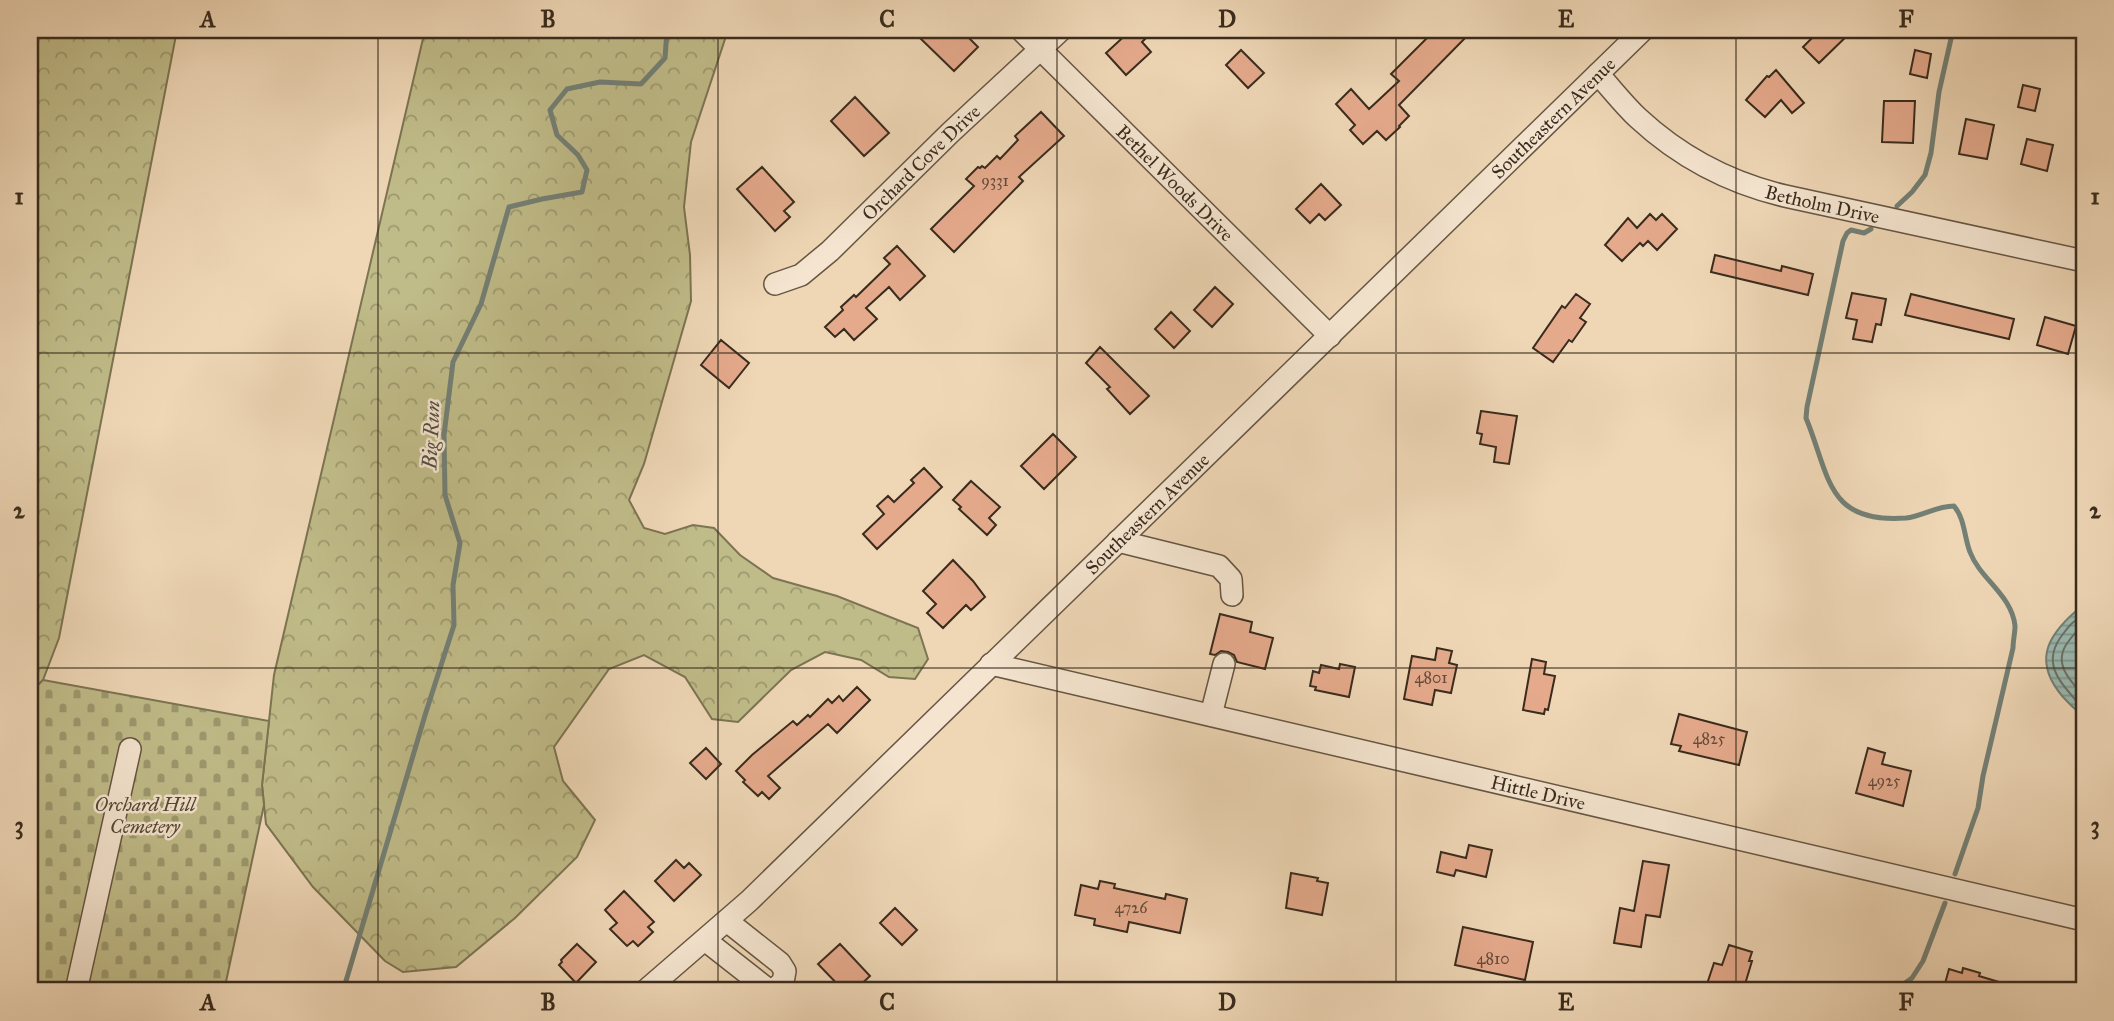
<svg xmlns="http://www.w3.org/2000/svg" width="2114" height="1021" font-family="'IM FELL Great Primer',serif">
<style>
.forest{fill:url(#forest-crowns);stroke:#7c7453;stroke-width:2}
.cemetery{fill:url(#cemetery-stones);stroke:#7c7453;stroke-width:2}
.water{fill:url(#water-rules);stroke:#738076;stroke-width:2}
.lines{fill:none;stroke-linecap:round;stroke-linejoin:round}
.shore{stroke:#6a7267;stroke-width:2}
.stream{stroke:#738076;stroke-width:5}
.building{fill:#e5aa8c;stroke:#392b1d;stroke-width:2}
.minor-casing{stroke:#665643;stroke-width:24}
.minor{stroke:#f5e5d0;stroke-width:21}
.grid{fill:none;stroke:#392b1d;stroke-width:2;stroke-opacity:0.55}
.labels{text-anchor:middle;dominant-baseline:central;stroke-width:5;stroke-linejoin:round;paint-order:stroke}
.number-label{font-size:16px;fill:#644b39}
.street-label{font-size:19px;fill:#392b1d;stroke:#f5e5d0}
.park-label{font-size:19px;font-style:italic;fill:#544833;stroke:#f5e5d0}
.water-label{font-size:21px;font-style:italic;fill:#514e42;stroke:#f5e5d0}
.neatline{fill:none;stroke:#392b1d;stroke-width:2.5}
.grid-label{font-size:23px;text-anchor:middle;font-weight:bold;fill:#392b1d}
</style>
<defs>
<pattern id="forest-crowns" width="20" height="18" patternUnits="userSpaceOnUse" patternTransform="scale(1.75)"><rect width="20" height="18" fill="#c0bc89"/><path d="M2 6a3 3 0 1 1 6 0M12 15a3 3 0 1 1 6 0" fill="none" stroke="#9d996f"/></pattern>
<pattern id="cemetery-stones" width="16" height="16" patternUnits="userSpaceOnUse" patternTransform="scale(1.75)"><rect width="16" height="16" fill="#c0bc89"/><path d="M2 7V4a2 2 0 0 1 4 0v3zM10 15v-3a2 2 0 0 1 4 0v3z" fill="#9d996f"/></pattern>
<pattern id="water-rules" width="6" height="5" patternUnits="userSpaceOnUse" patternTransform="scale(1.75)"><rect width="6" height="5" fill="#9ab9b1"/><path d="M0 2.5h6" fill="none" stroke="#7f978f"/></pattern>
</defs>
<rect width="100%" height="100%" fill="#efd7b6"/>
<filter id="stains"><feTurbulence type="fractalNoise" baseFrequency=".00286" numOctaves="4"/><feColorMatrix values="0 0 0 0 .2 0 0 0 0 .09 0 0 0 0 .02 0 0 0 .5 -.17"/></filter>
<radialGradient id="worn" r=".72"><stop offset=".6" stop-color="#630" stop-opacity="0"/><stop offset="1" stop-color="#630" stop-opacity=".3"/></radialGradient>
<!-- forest -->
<path class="forest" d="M30 30H177L59 638 43 680 30 693Z
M425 30H728L691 142 684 207 690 255 691 301 644 464 629 500 644 528 665 534 693 525 714 528 740 555 773 578 837 596 918 628 928 659 915 679 889 677 861 660 825 652 791 670 738 722 712 719 685 677 644 655 609 669 554 747 563 781 595 820 577 857 515 918 456 967 403 972 385 961 313 887 266 824 262 785 274 675Z"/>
<!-- cemetery -->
<path class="cemetery" d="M43 680 269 721 262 785 264 805 224 991H30V693Z"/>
<!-- water -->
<path class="water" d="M2076 611H2084V715C2075 711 2070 704 2063 697 2034 663 2045 638 2076 611Z"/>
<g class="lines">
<!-- shore -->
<path class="shore" d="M2084 618C2075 618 2069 626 2063 634 2040 663 2060 682 2080 705L2084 707
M2084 626C2077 630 2073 635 2068 642 2052 663 2070 681 2084 696"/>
<!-- stream -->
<path class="stream" d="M1897 206 1912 192 1925 175 1931 153 1939 92 1953 30
M1871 229 1864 233 1851 230 1847 233 1843 241 1807 407 1806 418C1830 476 1826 524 1906 518 1922 516 1937 506 1954 506 1965 519 1964 537 1970 552 1980 579 2012 595 2015 626 2015 633 2013 641 2013 648L1983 776 1978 808 1955 874
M343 991 426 712 454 625 453 585 460 543 445 495 444 435 453 362 481 304 509 207 542 199 582 192 587 170 578 155 557 135 550 110 567 89 600 82 641 84 665 58 667 30
M1894 991 1912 978 1923 961 1945 903"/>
</g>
<!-- building -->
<path class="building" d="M930 30H961L978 47 954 71 921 39Z
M1131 30H1154L1142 42 1151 52 1126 75 1106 53Z
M1435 30H1473L1399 105 1409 116 1399 126 1400 127 1386 140 1377 131 1363 144 1350 130 1355 125 1336 104 1351 89 1369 109 1399 81 1391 74Z
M1820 30H1853L1819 63 1803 47Z
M1241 50 1264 73 1248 88 1226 65Z
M1915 50 1931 54 1927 78 1910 74Z
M1776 70 1804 103 1792 113 1781 100 1765 117 1746 100 1767 76 1769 77Z
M2023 85 2040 89 2035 111 2018 107Z
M855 97 889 133 864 156 831 121Z
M1884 101H1915L1913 143 1882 142Z
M1041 112 1064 136 1019 177 1023 181 954 252 931 229 974 186 966 179 978 167 980 168 982 166 985 168 997 156 1000 159 1018 140 1015 136Z
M1966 119 1994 125 1987 159 1959 154Z
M2027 139 2053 145 2047 171 2021 164Z
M762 167 794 202 784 211 790 217 775 231 737 189Z
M1321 184 1341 205 1325 220 1319 214 1310 223 1296 209Z
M1650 214 1656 220 1662 214 1677 229 1657 250 1648 241 1643 246 1640 243 1622 261 1605 245 1628 218 1637 228Z
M897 246 925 276 900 300 889 287 866 308 877 319 854 340 844 329 835 337 825 327 843 310 841 307 854 295 856 297 890 264 884 258Z
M1715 255 1781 271 1782 266 1813 274 1808 295 1711 272Z
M1215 287 1233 304 1212 327 1194 310Z
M1852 293 1886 299 1881 325 1876 324 1872 342 1853 339 1857 320 1846 318Z
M1576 294 1590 304 1580 318 1586 322 1572 342 1569 340 1553 362 1533 348 1562 306 1565 308Z
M1911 294 2014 319 2009 339 1905 315Z
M1171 312 1190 331 1174 348 1155 329Z
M2045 317 2076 326 2068 354 2037 345Z
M721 340 749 363 729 388 701 365Z
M1100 347 1149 396 1130 414 1107 389 1110 387 1086 363Z
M1481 411 1517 416 1509 464 1494 462 1496 447 1480 444 1482 434 1477 433Z
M1053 434 1076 457 1044 489 1021 466Z
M924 468 942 487 877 549 863 534 884 514 877 506 888 496 894 502 914 483 911 480Z
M971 481 1000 507 989 518 996 525 987 535 959 509 961 507 953 500Z
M953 560 973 581 985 597 971 610 966 605 943 628 927 613 936 604 923 591Z
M1220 614 1252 622 1250 632 1273 638 1265 669 1237 662 1234 655 1228 652 1221 651 1215 655 1210 654Z
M1437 648 1452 651 1449 663 1457 665 1451 693 1435 690 1432 705 1404 699 1412 656 1435 660Z
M1532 659 1546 662 1544 674 1555 676 1548 710 1545 709 1544 714 1523 710Z
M1340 664 1355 667 1349 697 1315 690 1316 687 1310 686 1313 671 1319 673 1321 665 1339 669Z
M857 687 870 700 837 733 828 724 768 776 780 788 769 799 762 792 758 796 743 782 745 780 736 771 752 755 793 721 797 725 808 715 810 717 828 699 832 703 839 696 843 701Z
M1679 714 1747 732 1739 765 1679 751 1681 746 1671 744Z
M706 748 721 764 706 779 690 763Z
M1868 748 1885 753 1882 764 1911 771 1903 806 1856 793Z
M1469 845 1492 850 1486 877 1456 870 1454 876 1437 872 1441 852 1466 858Z
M676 860 684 868 689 863 701 875 674 901 655 881Z
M1643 861 1669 865 1660 917 1646 915 1641 947 1614 943 1620 908 1634 911Z
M1291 873 1318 878 1317 881 1328 883 1322 915 1286 908Z
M1100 881 1115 884 1114 888 1165 899 1166 894 1187 899 1180 933 1129 922 1127 932 1094 925 1095 919 1075 915 1081 885 1098 889Z
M624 891 654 922 648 927 653 932 638 946 633 941 627 946 610 929 617 923 605 910Z
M895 908 917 930 902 945 880 923Z
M1463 927 1533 942 1525 980 1455 965Z
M577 944 596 962 576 983 559 965 562 962 561 960Z
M840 944 870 976 854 991H844L818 964Z
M1729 945 1752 952 1749 961H1752L1743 991H1720L1706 987 1714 963 1722 965Z
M1963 968 1980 973 1979 976 2016 987V991H1943L1949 969 1962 973Z"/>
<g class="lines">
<!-- minor casing -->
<g class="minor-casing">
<g id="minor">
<path id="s1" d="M1021 30 1330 336"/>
<path id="s2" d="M1598 74C1611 88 1624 105 1638 118 1680 157 1730 183 1785 196L2084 261"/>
<path id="s3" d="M775 284 801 275 830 251 951 132 1061 30"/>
<path d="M1118 541 1219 566 1231 579 1232 595"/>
<path id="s4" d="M991 664 2084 920"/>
<path d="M1211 715 1224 664"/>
<path d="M727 921 780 963 785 971 783 982 772 991"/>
<path d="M705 940 770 991"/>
<path d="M76 991 130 749"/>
<path id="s5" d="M645 991 749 901 1643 30"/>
</g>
</g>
<!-- minor -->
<use href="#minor" class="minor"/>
</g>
<!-- grid -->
<path class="grid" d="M378 30V991M718 30V991M1057 30V991M1396 30V991M1736 30V991M30 353H2084M30 668H2084"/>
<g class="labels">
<!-- number labels -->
<g class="number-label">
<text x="995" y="180">9331</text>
<text x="1431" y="677">4801</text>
<text x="1709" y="738">4825</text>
<text x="1884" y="780">4925</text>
<text x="1131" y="907">4726</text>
<text x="1493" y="958">4810</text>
</g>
<!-- street labels -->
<g class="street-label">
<text stroke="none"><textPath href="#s5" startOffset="1260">Southeastern Avenue</textPath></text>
<text stroke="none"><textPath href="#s3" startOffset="192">Orchard Cove Drive</textPath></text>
<text stroke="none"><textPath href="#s1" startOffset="217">Bethel Woods Drive</textPath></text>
<text stroke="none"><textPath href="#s2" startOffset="266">Betholm Drive</textPath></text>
<text stroke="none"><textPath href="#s5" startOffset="693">Southeastern Avenue</textPath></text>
<text stroke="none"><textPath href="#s4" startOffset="562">Hittle Drive</textPath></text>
</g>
<!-- park labels -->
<g class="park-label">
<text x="145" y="804">Orchard Hill<tspan x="145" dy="22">Cemetery</tspan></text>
</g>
<!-- water labels -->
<g class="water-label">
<text transform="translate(431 435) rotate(-87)">Big Run</text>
</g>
</g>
<!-- margin -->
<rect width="2114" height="1021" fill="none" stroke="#efd7b6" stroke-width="77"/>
<rect x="38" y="38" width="2038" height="944" class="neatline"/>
<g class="grid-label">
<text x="208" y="27">A</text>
<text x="548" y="27">B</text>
<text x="887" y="27">C</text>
<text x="1227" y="27">D</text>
<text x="1566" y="27">E</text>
<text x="1906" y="27">F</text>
<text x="19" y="204">1</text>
<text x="2095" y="204">1</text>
<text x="19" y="518">2</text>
<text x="2095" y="518">2</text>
<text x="19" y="833">3</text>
<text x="2095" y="833">3</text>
<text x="208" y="1010">A</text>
<text x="548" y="1010">B</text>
<text x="887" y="1010">C</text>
<text x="1227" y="1010">D</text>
<text x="1566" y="1010">E</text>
<text x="1906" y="1010">F</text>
</g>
<rect width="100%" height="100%" filter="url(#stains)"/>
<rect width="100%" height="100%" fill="url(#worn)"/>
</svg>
